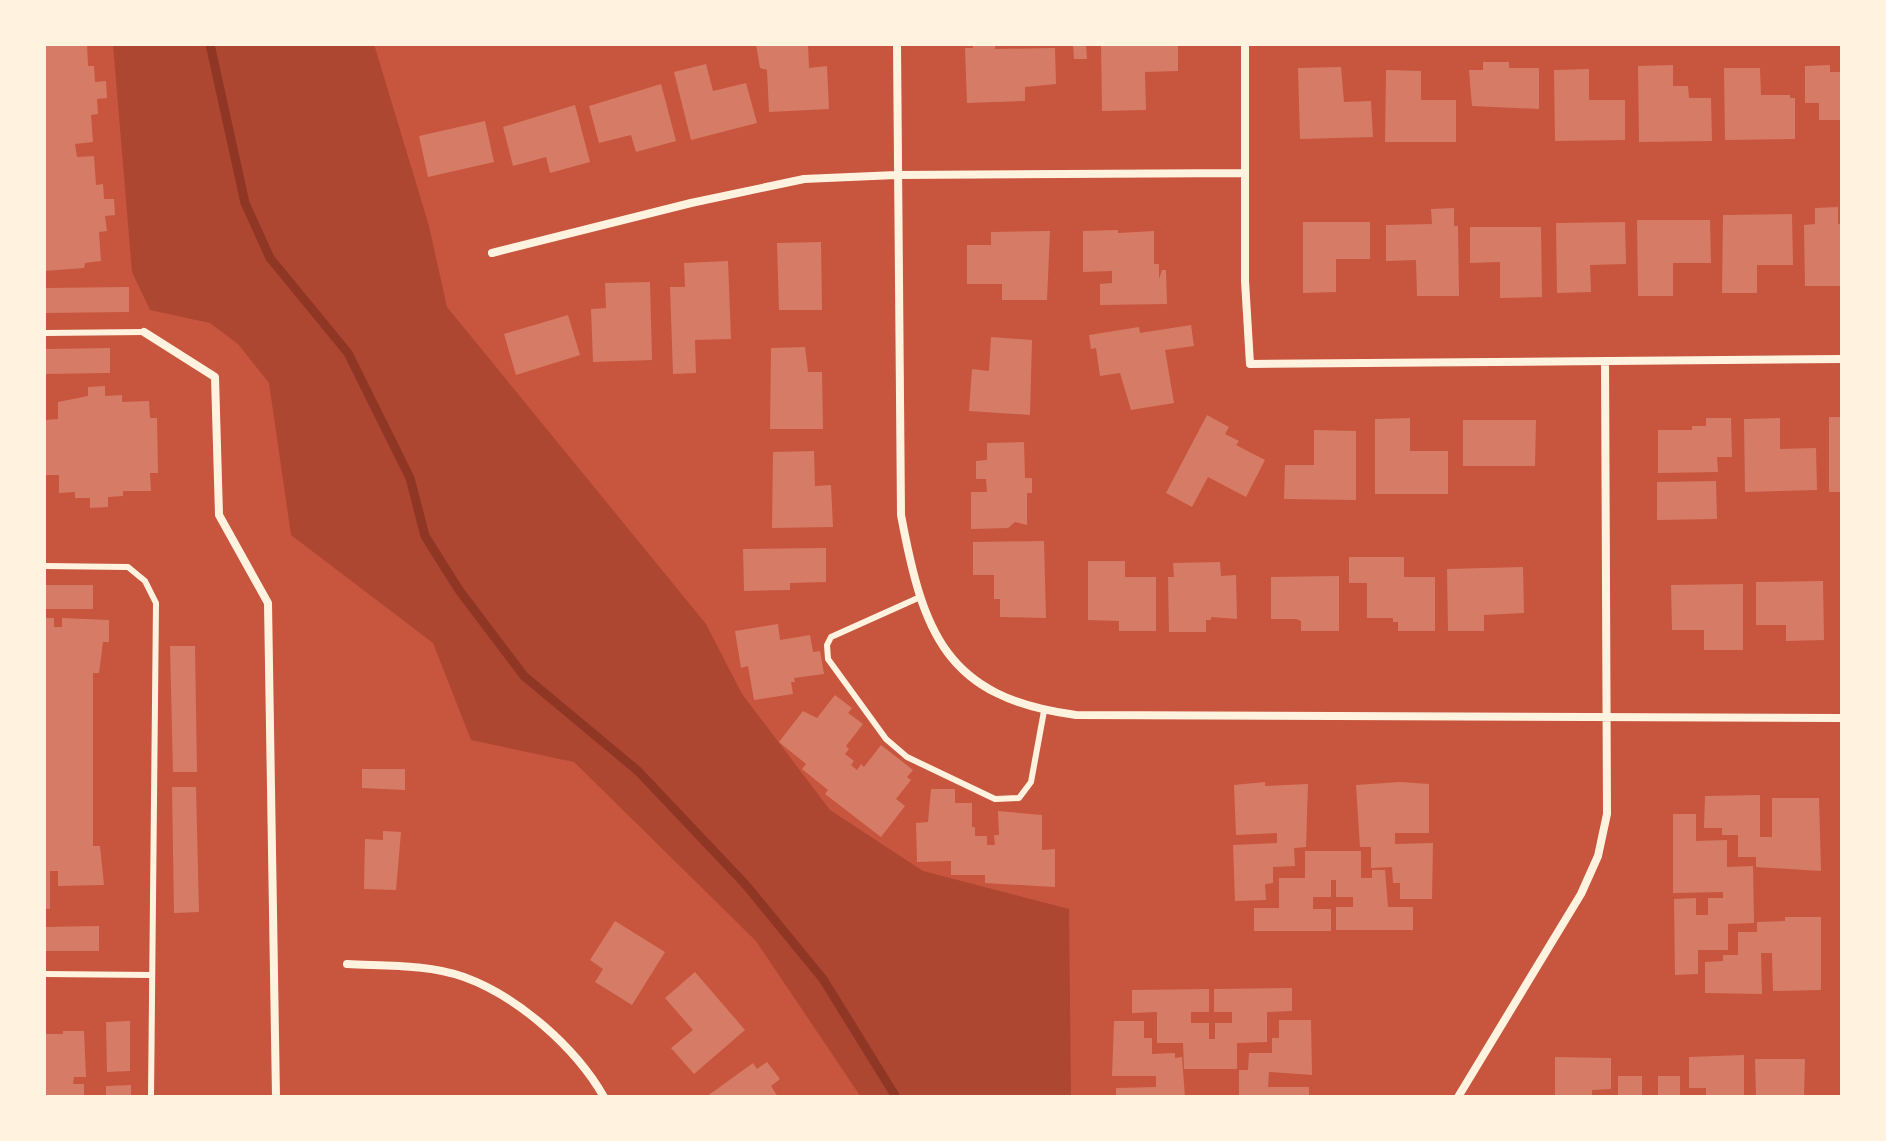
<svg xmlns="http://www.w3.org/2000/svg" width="1886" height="1141" font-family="Overpass,sans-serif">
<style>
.green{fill:#ae4732}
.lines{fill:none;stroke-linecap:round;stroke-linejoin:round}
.stream{stroke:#8f3625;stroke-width:9}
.building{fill:#d67c66}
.service{stroke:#fff3e0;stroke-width:6}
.minor{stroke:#fff3e0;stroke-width:8}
</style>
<rect width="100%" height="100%" fill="#c8553d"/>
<!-- green -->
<path class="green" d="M113 44H374L429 226 447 307 706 624 742 694 830 810 923 871 1069 909 1071 1097H861L756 941 574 762 471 740 433 643 291 535 269 383 238 344 210 323 150 310 132 272Z"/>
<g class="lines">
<!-- stream -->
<path class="stream" d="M210 44 245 203 270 258 348 353 410 478 425 536 459 590 524 676 638 771 745 884 823 979 896 1097"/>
</g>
<!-- building -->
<path class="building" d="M44 44H87L88 66H94L95 82 106 81 107 98 97 99 98 114 91 115 93 142 75 144 77 157 94 156 96 185 103 184 104 199H114L115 215 105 216 107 231 99 232 101 261 85 263 84 268 44 271Z
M756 44H808L809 68 827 66 829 109 769 112 767 70 760 68Z
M973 44H995V49L1055 48 1056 84 1025 87V101L967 103 965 48H973Z
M1073 44H1086L1087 59H1074Z
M1101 44H1178V71L1145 72 1146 110 1102 111Z
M1483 62H1509V68H1539V109L1472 106 1469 70H1483Z
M706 64 713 91 746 83 757 123 691 140 674 72Z
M1673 65V86H1688L1689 98H1711L1712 141 1639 142 1638 66Z
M1830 65V72H1842V120H1819V103H1805V66Z
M1341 67 1344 102 1371 101 1373 137 1300 139 1298 68Z
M1724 68H1760L1761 95H1790V98H1795V139L1725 140Z
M1589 69V100H1625V140L1555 141 1554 70Z
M1386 70 1421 71V100H1456V142H1385Z
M661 84 676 141 636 152 631 135 599 143 589 106Z
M575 105 590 162 550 173 546 157 513 166 503 127Z
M485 121 494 162 428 177 419 136Z
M1838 207V224H1842V286H1805L1804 225 1815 224V208Z
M1454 208V226H1458L1459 296H1417L1416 260 1386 261V225L1432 224 1431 209Z
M1792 214 1793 265H1757V293H1722L1723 215Z
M1637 220H1710L1711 263H1673V296H1638Z
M1303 222H1370V259H1336V292L1303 293Z
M1625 222 1626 264 1590 265 1591 292 1557 293 1556 223Z
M1470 227H1541L1542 297 1500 298V262L1470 263Z
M1118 230V233L1154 231V264H1159V279L1162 270H1166L1167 304 1100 305V284L1112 283V271L1083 272V231Z
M1050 231 1047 300H1002V284H967V245H991V232Z
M821 242 822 310H779L777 243Z
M728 261 731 339 695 340 696 373 673 374 670 287H685L684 263Z
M650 282 652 360 593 362 591 309 606 308 605 283Z
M129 287V312L44 313V288Z
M568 315 580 355 516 375 504 334Z
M1191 325 1194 346 1165 350 1174 403 1131 410 1120 373 1100 376 1096 348 1091 349 1089 335 1139 327 1140 333Z
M991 337 1032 340 1030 415 969 411 972 369 989 371Z
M805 347 808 372H822L823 429H770L771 348Z
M110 348V373L44 374V349Z
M105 386V396L122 395V402L149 401 150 418H157L158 473H150L151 491H123V496L108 497V507L90 508V498H75V492L59 493V475H44V420L58 419V402L88 396V387Z
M1207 415 1229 427 1225 434 1239 441 1236 445 1265 460 1246 497 1208 477 1192 507 1166 493Z
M1829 417H1842V492H1829Z
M1410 418V451H1448V494H1375V419Z
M1706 418H1731L1732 457H1717L1718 472 1658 473V430H1692V426H1706Z
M1780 418V449L1816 448 1817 490 1745 492 1744 419Z
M1463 420H1536L1535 466H1463Z
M1314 430 1356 431V500L1284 499 1285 465H1314Z
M1024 442 1025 478H1032V493H1027V525L1015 522 1008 528 971 529V492H987L986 479H976V461L987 460V443Z
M814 451 815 486 831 485 833 527 772 528 773 452Z
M1716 481 1717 519 1657 520V482Z
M1044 541 1046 618 1000 617V599H994V575H973V542Z
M826 548V582L790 583V590L744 591 743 549Z
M1349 557H1404V577H1435V631H1398V622H1393V618H1367V583H1349Z
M1088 561H1125V577H1156V631H1119V621L1088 620Z
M1220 562 1221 576 1236 575 1237 619 1211 617V620H1206V632H1169L1168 577H1174L1173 563Z
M1523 567 1524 613 1484 615V631H1448L1447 569Z
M1339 576V631H1301V621L1296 619H1271V577Z
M1823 581 1824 640 1786 641V625H1756V582Z
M1743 584V650H1704V630H1672L1671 585Z
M44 585H93V609H44Z
M44 618H54V627H62V618L109 620V642H103L99 673H93V846H100L104 885 58 886V871H50V909H44Z
M778 624 780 640 810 635 813 652 820 651 824 674 794 678 795 682H791L793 694 754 700 748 666 741 668 735 631Z
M170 646H195L197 772H173Z
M835 695 852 708 848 713 863 724 846 746 849 749 845 754 854 761 851 765 857 770 861 764 864 767 881 745 913 770 907 777 911 780 896 799 905 806 881 837 825 794 828 790 802 769 806 764 779 742 803 711 817 718Z
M362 769H405V790L362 788Z
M1265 782V786L1308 784 1306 847 1294 848 1295 866 1273 867V883L1265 884 1266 900 1235 901 1233 845 1277 843V833L1236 835 1234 785Z
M1400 782 1429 784V833H1395V844L1433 843 1432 899H1400V883H1393L1392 867 1371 868V847H1360L1356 785Z
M172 787H196L199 912 174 913Z
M931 789H955V803H972V827H975V836H987V845H995L994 835H999L998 811 1042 815V850L1055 849V887L985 883V875H951V861L917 862 916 823 928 822Z
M1760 795V837H1772V798H1819L1821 871 1756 867V857H1738V835H1722V828H1704L1705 796Z
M1673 814H1696V841L1727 840V867L1753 866 1754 923 1728 924V950H1698V974L1675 975 1674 899 1696 898V915H1708V898H1723V892L1673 893Z
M383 831 401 832 396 890 364 889 365 839 383 840Z
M1305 851H1361V878H1372V870H1385L1388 907H1413V930H1336V907H1353V897H1336V880H1331V897H1313V909H1331V931H1254V908H1279V878H1305Z
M1785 917H1821V990L1773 991 1772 953H1761L1762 994 1705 993V962L1723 961V955H1738V932H1757V922L1785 921Z
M615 921 665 952 632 1005 595 982 603 969 590 960Z
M99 926V951H44V927Z
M695 972 745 1030 694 1074 671 1048 693 1030 665 998Z
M1292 988V1011L1267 1012V1042L1237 1043V1069H1184L1183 1043H1157V1012L1132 1013V990L1209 989V1012H1191V1023H1209V1039H1215V1023H1232V1012H1214V989Z
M1279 1020H1311L1312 1075 1269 1072 1268 1087H1309V1097H1239V1070H1248L1249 1053H1272V1038H1279Z
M130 1021V1071L107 1072 106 1022Z
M1114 1021H1144V1038H1152V1054L1175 1053V1058L1182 1057 1185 1097H1116V1088L1156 1087V1076H1112Z
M63 1031H84L86 1077H74L73 1084H84V1097H44L45 1034H63Z
M1744 1055V1097L1706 1095V1088H1689V1057Z
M1555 1057 1611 1058V1089L1592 1090V1096L1555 1097Z
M1755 1059H1805L1804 1097H1756Z
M767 1062 780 1079 771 1086 778 1097H706L753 1063 757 1069Z
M1618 1076H1642V1097H1618Z
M1658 1076H1680V1097H1658Z
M131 1085V1097H106V1086Z"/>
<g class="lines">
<!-- service -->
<path class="service" d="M44 333 144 332
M44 566 128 567 145 581 156 603 151 1097
M918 598 831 637 827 645 828 659 886 739 907 757 995 799 1019 798 1031 782 1044 711
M44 974 152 975"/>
<!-- minor -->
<path class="minor" d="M897 44 901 515C923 632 945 698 1076 715L1842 718
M1245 44V281L1250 364 1842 359
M492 253 691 203 804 179 896 175 1245 173
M144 332 215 377 219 515 268 603 276 1097
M347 964C384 966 428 964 464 977 519 997 576 1048 604 1097
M1458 1097 1581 894 1598 856 1607 814 1605 361"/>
</g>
<!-- border -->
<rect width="1886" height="1141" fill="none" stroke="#fff3e0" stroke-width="92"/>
</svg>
